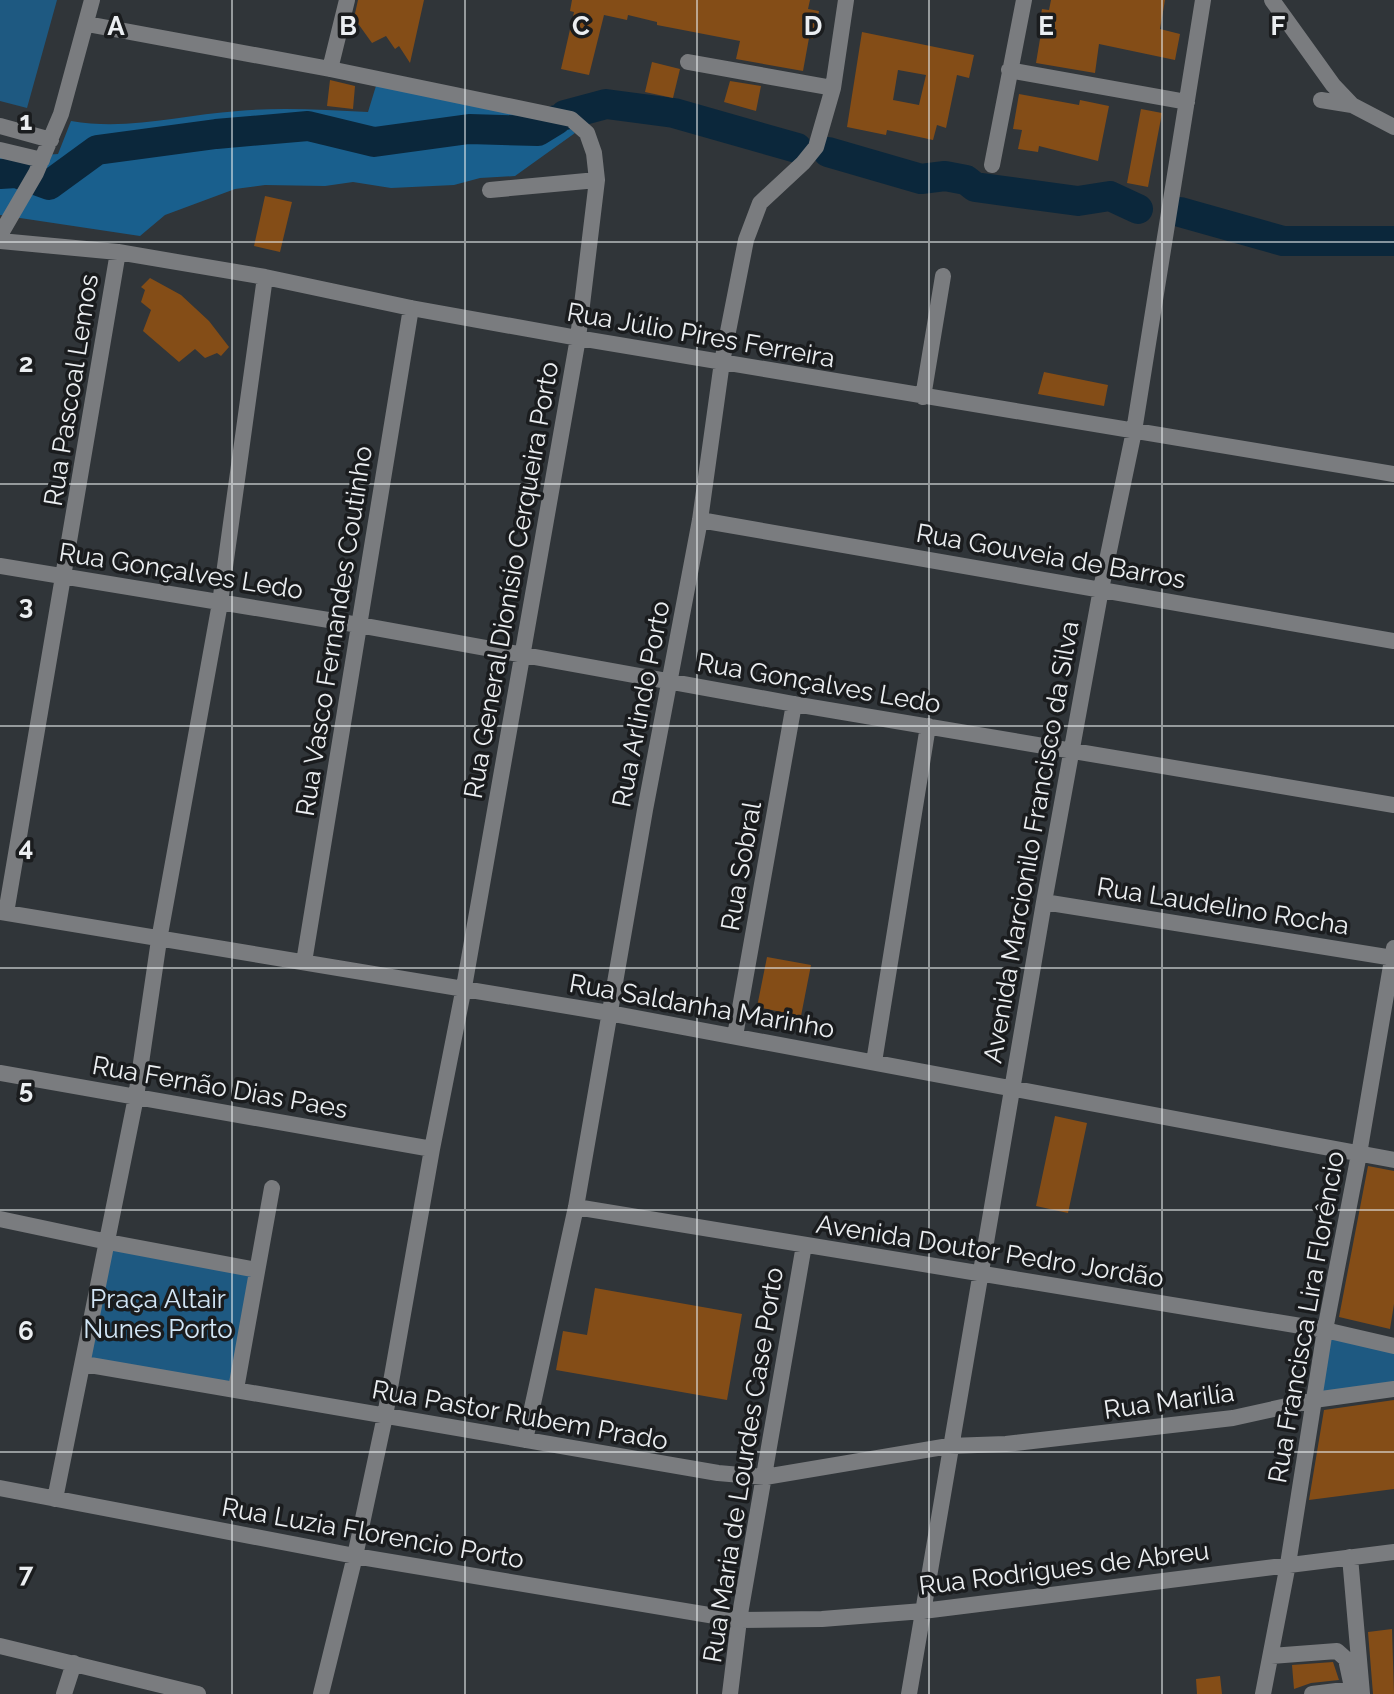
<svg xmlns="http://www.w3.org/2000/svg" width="1394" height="1694" font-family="Raleway,sans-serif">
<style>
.green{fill:#1e5981}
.forest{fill:#195f8d}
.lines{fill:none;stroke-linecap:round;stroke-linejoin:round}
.river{stroke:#0b273b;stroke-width:30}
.building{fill:#844d17;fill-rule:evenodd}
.minor{stroke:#7a7c7f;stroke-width:16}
.grid{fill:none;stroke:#ebeef1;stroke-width:2;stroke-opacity:0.55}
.labels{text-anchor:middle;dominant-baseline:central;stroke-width:7;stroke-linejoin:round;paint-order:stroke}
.street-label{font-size:26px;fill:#ebeef1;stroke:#1a1c1e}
.park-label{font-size:26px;fill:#d2e6f6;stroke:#1a1c1e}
.grid-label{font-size:26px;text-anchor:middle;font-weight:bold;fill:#ebeef1;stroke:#1a1c1e;stroke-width:7;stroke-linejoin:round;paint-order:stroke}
</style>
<rect width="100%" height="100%" fill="#303539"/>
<!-- green -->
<path class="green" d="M0 0H57L27 108 0 101Z
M108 1242 257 1270 236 1389 84 1364Z
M1327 1333 1394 1349V1385L1316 1397Z"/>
<!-- forest -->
<path class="forest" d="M379 76 547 108 575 133 515 176 480 178 454 185 391 188 353 182 325 186 265 185 235 189 165 215 140 236 0 215V147L30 156 58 154 71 121C128 131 181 115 238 111 281 107 325 110 368 112Z"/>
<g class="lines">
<!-- river -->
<path class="river" d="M565 115 606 104 674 113 797 148
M828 152 921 179 945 176 966 180 975 187 1078 201 1110 196 1138 209
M0 174 16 173 49 185 97 150 216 134 308 126 374 142 469 129 538 131 556 120
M1180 212 1283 241H1394"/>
</g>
<!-- building -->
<path class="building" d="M358 0H424L410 63 399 46 395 49 386 36 372 43 354 18Z
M572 0H810L808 9 819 11 813 39 809 38 803 71 736 59 740 41 657 25V22L628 15 627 20 604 15 589 75 561 69 574 12 570 11Z
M1051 0H1165L1160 29 1180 34 1175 60 1099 44 1095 73 1036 63 1041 33 1038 32 1042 9 1049 10Z
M862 32 974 55 969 78 957 75 946 128 937 125 933 140 887 130 886 135 847 127ZM898 70 926 75 919 105 893 100Z
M652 62 680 69 673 98 645 92Z
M330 80 355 86 353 109 327 106Z
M730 81 761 86 756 111 724 102Z
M1019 94 1079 105 1080 100 1109 106 1098 161 1039 146 1038 152 1018 149 1022 130 1013 129Z
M1141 109 1162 113 1148 187 1127 183Z
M265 196 292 202 280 252 254 246Z
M150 278 181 295 209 321 229 347 221 356 217 353 205 358 195 349 179 362 143 331 151 310 141 302 145 290 141 287Z
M1044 372 1108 385 1104 406 1038 394Z
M767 957 811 965 801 1016 757 1007Z
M1055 1116 1087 1123 1068 1213 1036 1206Z
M1368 1166 1394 1171V1304L1390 1329 1339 1317Z
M595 1288 742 1314 727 1400 556 1370 563 1331 587 1335Z
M1394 1400V1489L1309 1500 1324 1410Z
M1392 1629 1394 1694H1373L1368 1632Z
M1333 1662 1339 1680 1311 1683 1294 1689 1292 1665Z
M1220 1676 1222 1694H1197L1196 1679Z"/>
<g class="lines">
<!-- minor -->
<path class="minor" d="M1272 0 1333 85 1352 105 1394 127
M87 24 330 69 571 119 587 133 594 153 597 180 578 338 464 987 432 1149 385 1416 355 1556 321 1694
M688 62 833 88
M330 69 347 0
M1009 70 1187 102
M1321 100 1352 105
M0 126 51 140
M0 150 42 160
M992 165 1024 0
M490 190 597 180
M0 235 36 173 61 114 92 0
M0 241 118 252 265 277 411 308 578 338 1394 474
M923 397 943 276
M700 520 1394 641
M0 566 359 625 794 704 1394 805
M1044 902 1394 958
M0 912 609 1013 1394 1160
M6 913 118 252
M304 962 411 308
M735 1036 794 704
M874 1062 928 726
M0 1073 432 1149
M576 1207 1325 1330 1394 1346
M0 1219 108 1242 257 1270
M84 1364 718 1473 765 1477 949 1446 1006 1444 1233 1418 1314 1400 1394 1389
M236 1389 272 1188
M525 1440 576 1207 645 810 700 520 722 362 746 240 760 203 803 163 816 147 833 88 846 0
M0 1488 355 1556 739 1620 822 1619 923 1611 1394 1552
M55 1499 136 1097 159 940 220 603 265 277
M1350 1557 1362 1694
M0 1646 198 1694
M1271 1656 1337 1651 1346 1659 1352 1687
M64 1694 74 1663
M730 1694 739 1620 804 1245
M909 1694 1044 902 1101 589 1134 431 1203 0
M1263 1694 1288 1564 1325 1330 1359 1154 1394 948
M1312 1694 1361 1688"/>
</g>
<!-- grid -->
<path class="grid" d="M232 0V1694M465 0V1694M697 0V1694M929 0V1694M1162 0V1694M0 242H1394M0 484H1394M0 726H1394M0 968H1394M0 1210H1394M0 1452H1394"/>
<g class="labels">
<!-- street labels -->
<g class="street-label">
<text transform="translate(701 335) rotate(10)">Rua Júlio Pires Ferreira</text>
<text transform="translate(71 390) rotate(-81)">Rua Pascoal Lemos</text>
<text transform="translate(1051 556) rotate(10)">Rua Gouveia de Barros</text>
<text transform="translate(181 571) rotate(9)">Rua Gonçalves Ledo</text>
<text transform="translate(511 580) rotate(-80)">Rua General Dionísio Cerqueira Porto</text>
<text transform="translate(334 631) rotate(-81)">Rua Vasco Fernandes Coutinho</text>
<text transform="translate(819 683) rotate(10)">Rua Gonçalves Ledo</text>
<text transform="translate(641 704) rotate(-79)">Rua Arlindo Porto</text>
<text transform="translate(1031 842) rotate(-80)">Avenida Marcionilo Francisco da Silva</text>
<text transform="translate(741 866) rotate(-80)">Rua Sobral</text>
<text transform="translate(1223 906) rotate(9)">Rua Laudelino Rocha</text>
<text transform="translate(702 1006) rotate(10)">Rua Saldanha Marinho</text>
<text transform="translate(220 1087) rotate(10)">Rua Fernão Dias Paes</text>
<text transform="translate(990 1251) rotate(9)">Avenida Doutor Pedro Jordão</text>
<text transform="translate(1306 1317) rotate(-80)">Rua Francisca Lira Florêncio</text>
<text transform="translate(1169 1401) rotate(-8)">Rua Marilía</text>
<text transform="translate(520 1415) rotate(10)">Rua Pastor Rubem Prado</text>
<text transform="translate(743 1465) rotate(-81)">Rua Maria de Lourdes Case Porto</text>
<text transform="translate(373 1533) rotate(10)">Rua Luzia Florencio Porto</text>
<text transform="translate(1064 1568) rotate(-7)">Rua Rodrigues de Abreu</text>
</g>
<!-- park labels -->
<g class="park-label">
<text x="158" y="1299">Praça Altair<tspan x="158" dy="30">Nunes Porto</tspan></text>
</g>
</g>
<g class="grid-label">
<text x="116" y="35">A</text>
<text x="348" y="35">B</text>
<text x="581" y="35">C</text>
<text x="813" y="35">D</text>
<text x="1046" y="35">E</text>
<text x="1278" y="35">F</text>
<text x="26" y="130">1</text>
<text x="26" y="372">2</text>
<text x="26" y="614">3</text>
<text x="26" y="856">4</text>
<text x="26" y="1098">5</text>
<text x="26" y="1340">6</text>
<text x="26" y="1582">7</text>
</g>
</svg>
